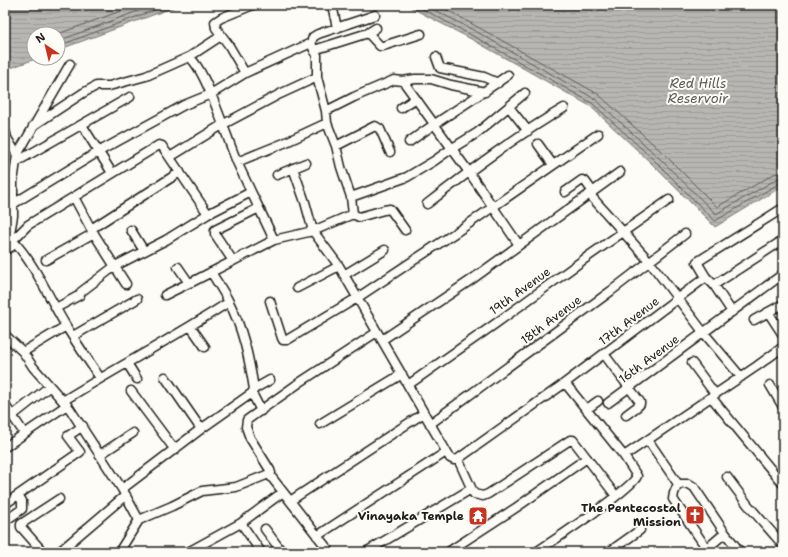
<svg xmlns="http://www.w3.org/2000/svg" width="788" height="557" font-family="'Shantell Sans',sans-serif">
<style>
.water{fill:url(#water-rules);stroke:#797876}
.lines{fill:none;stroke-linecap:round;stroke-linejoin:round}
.shore{stroke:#5a5a58;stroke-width:1}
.minor-casing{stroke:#1c1c1c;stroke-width:11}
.minor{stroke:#fdfcf7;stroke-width:8}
.labels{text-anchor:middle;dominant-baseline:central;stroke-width:4;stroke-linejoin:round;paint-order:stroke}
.street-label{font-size:12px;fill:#1c1c1c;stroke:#fdfcf7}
.poi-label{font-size:12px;font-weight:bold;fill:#1c1c1c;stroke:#fdfcf7;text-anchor:end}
.water-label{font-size:13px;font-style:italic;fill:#5a5a58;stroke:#fdfcf7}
</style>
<defs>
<pattern id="water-rules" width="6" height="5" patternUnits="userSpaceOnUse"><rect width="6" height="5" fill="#b7b6b2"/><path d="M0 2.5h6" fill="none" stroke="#9d9c98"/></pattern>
</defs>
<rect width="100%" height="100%" fill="#fdfcf7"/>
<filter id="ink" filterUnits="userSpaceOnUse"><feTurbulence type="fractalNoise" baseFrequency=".025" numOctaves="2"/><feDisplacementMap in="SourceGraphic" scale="8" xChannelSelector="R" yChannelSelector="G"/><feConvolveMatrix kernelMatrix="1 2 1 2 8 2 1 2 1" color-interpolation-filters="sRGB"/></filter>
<g filter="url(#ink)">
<!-- water -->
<path class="water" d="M5 5H180L58 50V34H34V58H38L5 70Z
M406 5H783V186L715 227 651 163 590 106 473 40Z"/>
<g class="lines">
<!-- shore -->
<path class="shore" d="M415 5 475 37 592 103 654 160 715 221 780 183H783
M425 5 477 32 595 99 657 156 716 214 777 179 783 178
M438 5 598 94 662 152 717 207 774 174 783 172
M58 34 137 5
M58 41 154 5
M58 46 168 5"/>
<!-- minor casing -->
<g class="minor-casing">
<path id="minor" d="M332 5 337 28
M368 33 380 46H383L421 34
M311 43 313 37 318 34 375 15
M189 57 221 36
M436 57 440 68 484 77 498 83
M245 73 228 44 216 28 215 22 221 18 253 5
M403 81 471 175 519 245
M509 107 528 131
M401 108 415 99
M326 111 354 97 394 80 403 81 415 79H431L451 85 485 92
M82 125 112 173
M33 126 83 93 96 86H109L146 76 189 57C206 69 227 139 237 162 249 188 262 214 274 240L313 231 339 266 450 458 454 460 458 459 565 383 624 456 711 397 783 484
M5 130 7 138 17 155
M409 142C442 118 476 98 508 75
M538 144 553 165
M336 146 375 126 380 129 390 152
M170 157 222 125 280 94 317 77
M16 162 130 97
M237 162 284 143 327 123
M293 168 305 202 313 231 353 214
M277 175 306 163
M565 192 582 180 585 181 593 192
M590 195 649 261 704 333 741 377
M74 197 91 229
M351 197 407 177 434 161 451 149 477 133 525 93
M13 204 98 152 184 105 211 94 245 73 311 43 314 50
M427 204C471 170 516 136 564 108
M353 214 351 197 341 167 336 146 327 123 326 111 317 77V55L314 50 368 33 376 28
M353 214 359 217 384 210 390 209 405 230
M131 230 144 251
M5 231 10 233 14 242 11 247 5 250
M10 233 13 216V182L17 155 70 64
M14 239 28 225 159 145 162 146 208 214
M14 242C35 264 50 300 66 326 77 344 89 361 100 378
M46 260 94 233
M233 261 215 234V230L259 208
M178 267 189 283 192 282 274 240
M211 272C217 282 224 292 229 302 243 329 249 358 254 389
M344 275 385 250
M126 284 91 229 180 172
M714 285 783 240
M297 288 339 266
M165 295 189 283
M270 301 282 338 283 340H287L357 298 467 225 598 134
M56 308 80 295 81 292 115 266 166 240 208 214 251 192
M732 312 714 285 706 277 697 262 780 210
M768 312 783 335
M754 320 783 304
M191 327 205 347
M5 335 23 352 33 367 70 409 122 489 139 520
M73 336 137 299
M382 340 471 280 620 172
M23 352 66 326
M604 354 640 402V404L638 406 626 415
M127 363 137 379
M692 363 715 394
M165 377 201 429
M565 383 706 277
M408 385 495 324 590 255 669 200
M770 385 783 407
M131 391 175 450
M252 393 261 411
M711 397 757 366 783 347
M63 401C118 367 175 337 229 302
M608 403 783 274
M5 405 24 433
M587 409 598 401
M12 416 50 386
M320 424 402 374
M430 424 611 291 685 234
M648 440 678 484
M5 447 67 405
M101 454 133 433
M458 459 474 494 483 496 488 494 570 440H573L616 496
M269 474 271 473 270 470 250 438 246 427 247 420 299 383 377 332
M269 474 330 552
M727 477 748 505 783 545
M122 489 201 429 252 393 254 389 270 380
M290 501 424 413
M5 504 80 452 68 436 83 426
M5 521 22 509V501L18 495
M241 523 261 552
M265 529 282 552
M317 536 446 452
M707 549 673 499 674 493 678 484H689L694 487 725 533 740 552
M43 552 21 527V524L59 499
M59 552 126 495
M119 552 139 520 172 506 202 491 236 487 269 474
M188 552 241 523 283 492
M366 552 471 489
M448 552 517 507 587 458
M536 552C553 541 632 489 637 476L624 456
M609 552 640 530
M703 552 725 533"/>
</g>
<!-- minor -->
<use href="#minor" class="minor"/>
</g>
</g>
<!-- icons -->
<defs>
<g id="church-square" transform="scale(1)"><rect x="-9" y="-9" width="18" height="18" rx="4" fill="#c8321e" stroke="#fdfcf7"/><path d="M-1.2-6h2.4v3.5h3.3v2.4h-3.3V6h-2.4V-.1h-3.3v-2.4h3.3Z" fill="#fff"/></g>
<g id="temple-square" transform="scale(1)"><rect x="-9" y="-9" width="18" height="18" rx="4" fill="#c8321e" stroke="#fdfcf7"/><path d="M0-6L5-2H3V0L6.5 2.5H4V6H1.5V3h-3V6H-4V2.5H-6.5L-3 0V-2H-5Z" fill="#fff"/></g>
</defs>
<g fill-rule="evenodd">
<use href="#church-square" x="695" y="515"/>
<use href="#temple-square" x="478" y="516"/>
</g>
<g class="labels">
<!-- street labels -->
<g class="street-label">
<text transform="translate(520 291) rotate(-36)">19th Avenue</text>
<text transform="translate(551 320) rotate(-37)">18th Avenue</text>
<text transform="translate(629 321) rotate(-37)">17th Avenue</text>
<text transform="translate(649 359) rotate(-37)">16th Avenue</text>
</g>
<!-- poi labels -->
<g class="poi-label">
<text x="681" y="508">The Pentecostal<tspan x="681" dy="14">Mission</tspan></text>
<text x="464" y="516">Vinayaka Temple</text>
</g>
<!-- water labels -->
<g class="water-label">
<text x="698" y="83">Red Hills<tspan x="698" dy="15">Reservoir</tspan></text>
</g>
</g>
<!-- margin -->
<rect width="788" height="557" fill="none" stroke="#fdfcf7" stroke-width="20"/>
<rect x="10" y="10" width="768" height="537" fill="none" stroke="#1c1c1c" stroke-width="1.5" filter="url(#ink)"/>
<!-- north arrow -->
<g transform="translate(46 46) rotate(325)"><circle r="19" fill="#fdfcf7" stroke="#a3a29f"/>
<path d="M0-3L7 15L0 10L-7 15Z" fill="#c8321e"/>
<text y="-6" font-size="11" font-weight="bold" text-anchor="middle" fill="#1c1c1c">N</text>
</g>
</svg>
